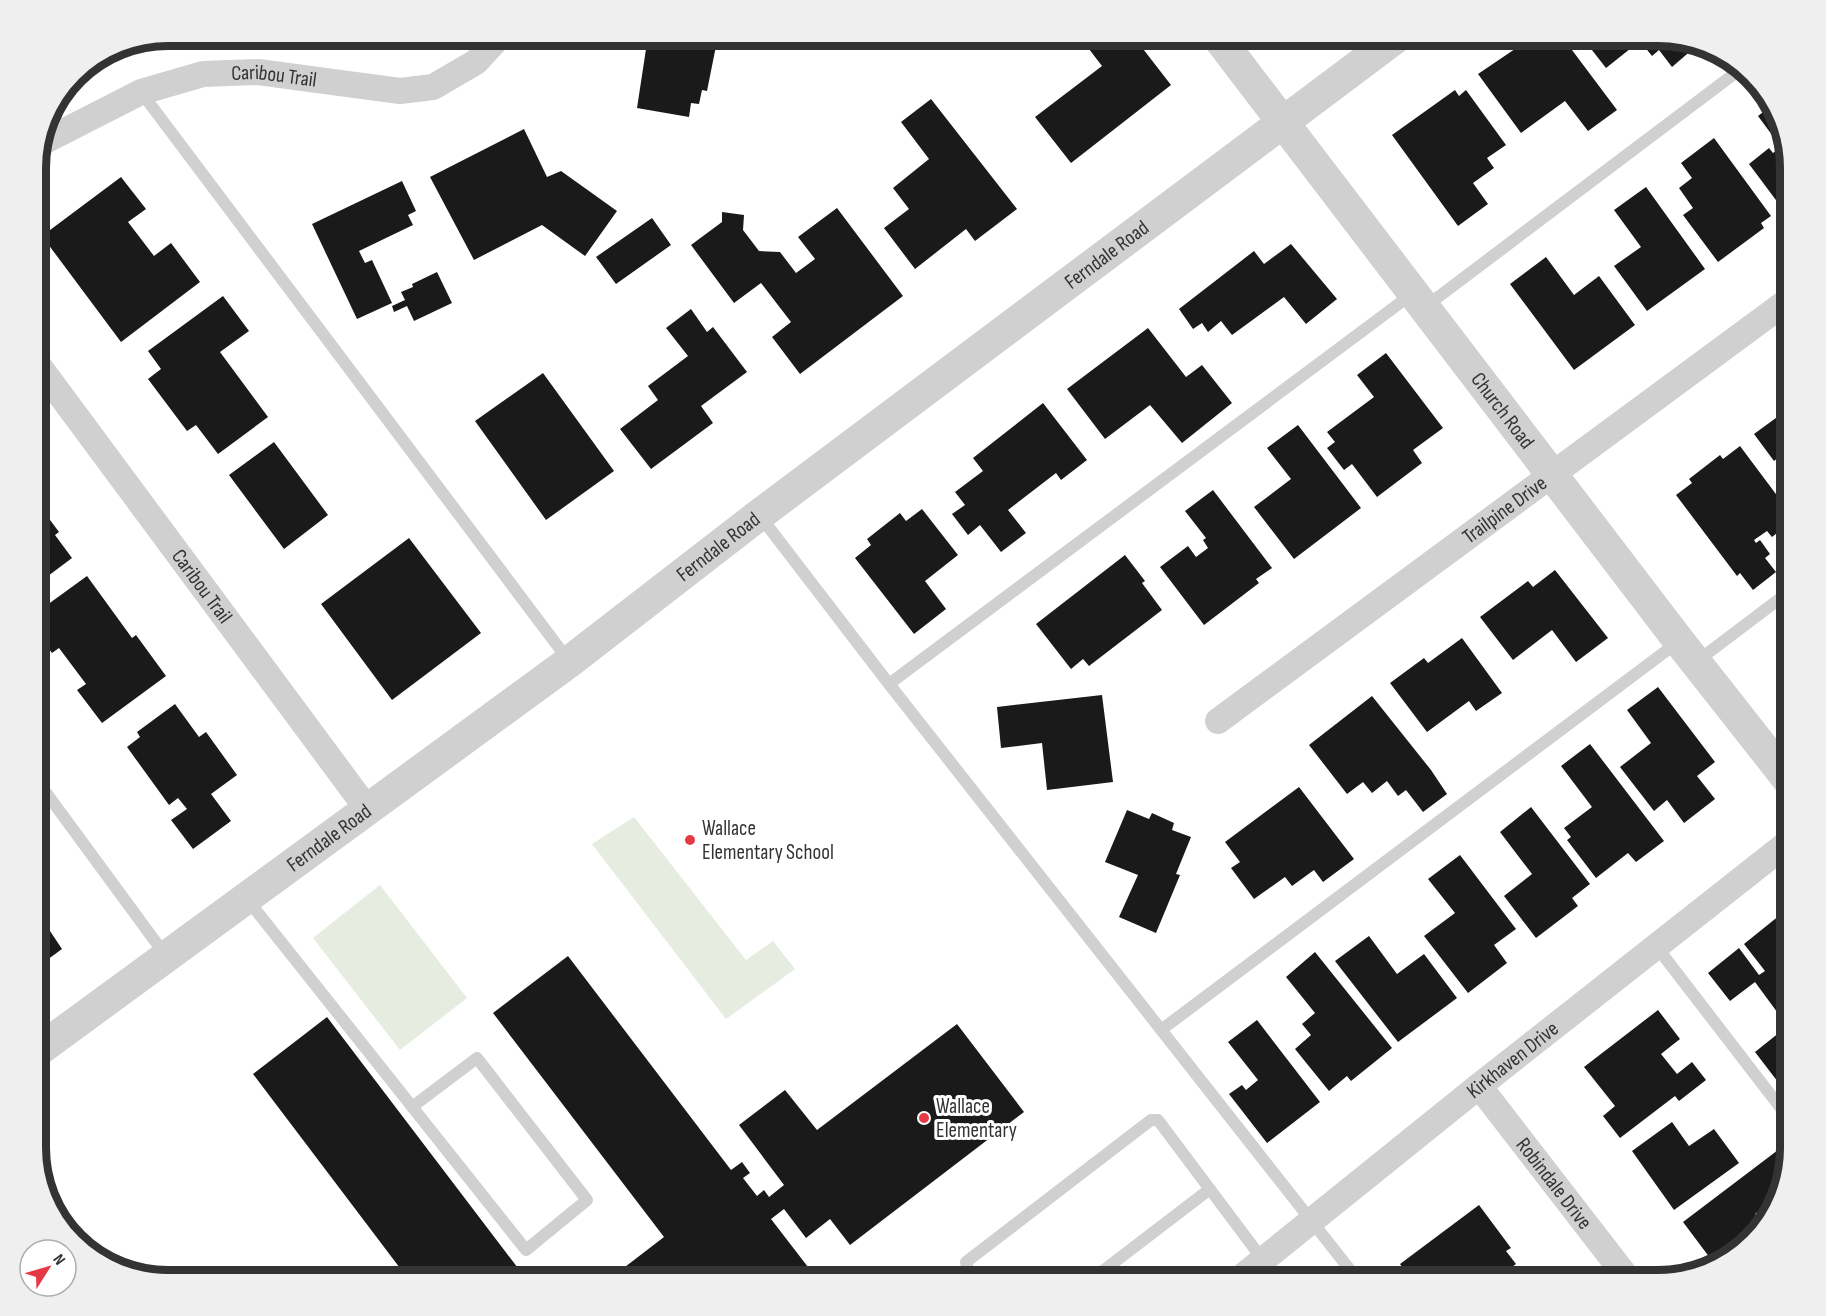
<svg xmlns="http://www.w3.org/2000/svg" width="1826" height="1316" font-family="'Sofia Sans Condensed',sans-serif">
<style>
.green{fill:#e6ecdf}
.building{fill:#1a1a1a}
.lines{fill:none;stroke-linecap:round;stroke-linejoin:round}
.service{stroke:#d0d0d0;stroke-width:12}
.minor{stroke:#d0d0d0;stroke-width:26}
.tertiary{stroke:#d0d0d0;stroke-width:32}
.poi-dot{fill:#e63946;stroke:#fff;stroke-width:2}
.labels{text-anchor:middle;dominant-baseline:central;stroke-width:6;stroke-linejoin:round;paint-order:stroke}
.street-label{font-size:21px;fill:#333;stroke:#fff}
.poi-label{font-size:21px;fill:#333;stroke:#fff;text-anchor:start}
.rim{fill:none;stroke:#333;stroke-width:8}
</style>
<rect width="100%" height="100%" fill="#fff"/>
<!-- green -->
<path class="green" d="M634 817 746 960 773 941 795 969 726 1019 592 844Z
M380 885 467 998 400 1050 313 938Z"/>
<!-- building -->
<path class="building" d="M648 36H718L707 91 702 90 699 104 691 103 689 117 637 108Z
M1079 36H1133L1171 85 1071 163 1035 117 1102 66Z
M1534 36H1548L1554 45 1563 38 1617 110 1588 131 1565 101 1521 133 1478 74Z
M1581 36H1658L1694 48 1672 67 1659 50 1652 56 1640 41 1606 68Z
M1455 90 1459 96 1466 90 1506 145 1487 158 1494 168 1473 183 1488 204 1458 226 1392 135Z
M931 99 1017 209 975 241 966 229 915 269 884 228 909 209 893 188 929 159 901 122Z
M1772 105 1776 110 1790 168V213L1787 215 1749 164 1769 148 1773 153 1781 147 1758 116Z
M524 129 547 177 561 171 617 211 585 256 542 225 474 260 430 177Z
M1714 138 1771 216 1761 223 1764 228 1718 262 1683 215 1693 208 1679 188 1692 178 1681 163Z
M121 177 146 209 128 222 154 256 171 243 200 282 121 342 42 236Z
M402 181 416 211 408 215 413 225 359 251 365 263 372 260 392 303 357 319 312 224Z
M1646 187 1705 269 1647 311 1614 266 1641 247 1614 210Z
M837 208 903 296 800 374 772 337 791 322 761 283 734 303 691 245 722 222V212L744 215 743 230 759 251 780 252 796 273 815 259 798 237Z
M652 218 671 245 616 284 596 257Z
M1291 244 1337 299 1306 324 1284 297 1232 335 1221 321 1208 332 1202 323 1193 329 1179 309 1254 251 1264 264Z
M1546 257 1574 295 1599 276 1635 325 1574 370 1510 284Z
M437 272 452 303 414 321 407 306 394 312 392 306 405 300 401 292 413 287 412 284Z
M223 296 249 331 220 352 268 417 218 454 196 425 187 431 148 379 161 369 148 351Z
M691 309 707 332 713 327 747 372 701 406 713 423 651 469 620 429 658 400 648 386 688 356 666 328Z
M1148 328 1186 377 1202 365 1232 403 1182 443 1150 405 1105 439 1067 389Z
M1386 353 1443 428 1413 450 1422 463 1377 497 1352 464 1344 470 1327 448 1335 442 1327 432 1374 397 1357 375Z
M543 373 614 471 546 520 475 421Z
M1790 401V473L1779 457 1774 461 1754 434 1787 410 1783 406Z
M1043 403 1087 460 1061 480 1056 473 1008 510 1026 533 1001 552 980 525 968 535 952 514 965 505 955 492 983 471 973 458Z
M1298 425 1361 508 1294 559 1254 507 1291 479 1267 448Z
M274 442 328 515 284 549 229 475Z
M1740 446 1790 513V523L1772 537 1767 531 1754 540 1756 543 1760 540 1770 554 1765 558 1776 572 1753 590 1740 573 1737 576 1676 495 1692 483 1689 479 1720 455 1723 459Z
M1213 490 1272 568 1256 579 1259 583 1204 625 1160 567 1188 546 1196 557 1208 548 1203 540 1206 538 1185 511Z
M36 501 59 532 55 535 72 558 36 585Z
M922 509 958 555 925 581 946 609 914 634 855 558 871 545 867 539 900 513 906 521Z
M409 538 481 633 392 700 321 604Z
M1125 555 1145 581 1142 583 1162 610 1089 666 1083 659 1071 669 1036 624Z
M1555 570 1608 638 1576 662 1552 630 1513 660 1480 617 1528 581 1533 587Z
M87 576 132 638 136 635 166 676 102 723 77 690 86 684 59 648 52 653 36 632V613Z
M1462 638 1502 693 1476 711 1469 701 1427 732 1390 683 1424 658 1428 663Z
M1658 687 1715 762 1697 776 1715 799 1684 823 1667 800 1654 811 1620 767 1651 743 1627 710Z
M1102 695 1113 782 1047 790 1042 743 1001 748 997 707Z
M1372 696 1431 770 1447 794 1423 812 1406 790 1398 796 1387 781 1372 793 1363 782 1347 794 1309 745Z
M175 704 199 737 206 732 237 775 211 794 231 821 193 849 171 820 187 809 178 798 169 805 127 747 140 737 137 732Z
M1590 744 1664 841 1636 862 1628 853 1596 878 1567 840 1571 837 1564 828 1592 807 1561 766Z
M1299 787 1354 859 1323 882 1314 870 1292 886 1285 877 1254 899 1231 868 1240 862 1225 842Z
M1531 807 1590 884 1572 898 1578 906 1536 938 1504 896 1532 874 1500 832Z
M1127 810 1149 819 1152 813 1174 823 1172 830 1191 837 1176 874 1180 875 1156 933 1119 917 1138 875 1105 862Z
M1460 855 1516 929 1494 945 1507 963 1468 993 1424 936 1455 913 1428 879Z
M36 910 62 949 36 968Z
M1785 911 1790 918V1009L1780 1016 1755 982 1730 1001 1708 973 1739 948 1759 975 1765 971 1744 944Z
M1369 936 1397 974 1424 954 1457 998 1398 1042 1335 961Z
M1315 952 1392 1048 1351 1081 1347 1076 1329 1091 1295 1049 1311 1035 1302 1024 1315 1013 1286 977Z
M568 956 731 1170 742 1162 750 1173 743 1178 757 1196 764 1190 769 1197 784 1185 739 1125 785 1090 817 1130 957 1024 1024 1112 850 1245 830 1219 806 1238 784 1209 771 1219 818 1280H608L664 1237 493 1013Z
M1658 1010 1680 1039 1661 1054 1677 1074 1692 1062 1706 1080 1679 1101 1675 1096 1620 1138 1603 1116 1615 1106 1584 1067Z
M327 1017 527 1280H409L253 1074Z
M1257 1020 1320 1102 1267 1143 1229 1094 1242 1085 1246 1090 1258 1080 1228 1042Z
M1790 1024V1073L1778 1082 1755 1052Z
M1672 1122 1689 1146 1714 1129 1739 1163 1674 1210 1632 1151Z
M1782 1147 1788 1155 1772 1201 1755 1214 1764 1225 1763 1228 1716 1266 1683 1222Z
M1479 1205 1511 1248 1506 1251 1516 1264 1494 1280H1470L1462 1270 1453 1276 1450 1272 1440 1280H1411L1400 1264Z"/>
<g class="lines">
<!-- service -->
<path class="service" d="M141 92 569 661
M1425 307 1742 68
M760 516 889 684 1358 1280
M1696 662 1790 591
M889 684 1412 294
M36 779 166 956
M247 899 526 1250 587 1200 477 1058 412 1107
M1656 946 1790 1120
M1161 1030 1678 642
M976 1280 968 1269 966 1262 1151 1120H1158L1263 1260
M1091 1280 1210 1189"/>
<!-- minor -->
<g class="minor">
<path id="s1" d="M41 143 141 92 203 74 258 72 400 91 433 87 476 62 500 36"/>
<path id="s2" d="M36 362 368 810"/>
<path id="s3" d="M1218 721 1790 299"/>
<path id="s4" d="M1479 1086 1629 1280"/>
<path id="s5" d="M1238 1280 1479 1086 1790 841"/>
</g>
<!-- tertiary -->
<g class="tertiary">
<path id="s6" d="M1217 36 1679 641 1790 782"/>
<path id="s7" d="M36 1052 569 662 759 515 1398 36"/>
</g>
</g>
<!-- markers -->
<g class="poi-dot">
<circle cx="690" cy="840" r="6"/>
<circle cx="924" cy="1118" r="6"/>
</g>
<g class="labels">
<!-- street labels -->
<g class="street-label">
<text stroke="none"><textPath href="#s1" startOffset="248">Caribou Trail</textPath></text>
<text stroke="none"><textPath href="#s7" startOffset="1335">Ferndale Road</textPath></text>
<text stroke="none"><textPath href="#s6" startOffset="471">Church Road</textPath></text>
<text stroke="none"><textPath href="#s3" startOffset="356">Trailpine Drive</textPath></text>
<text stroke="none"><textPath href="#s7" startOffset="849">Ferndale Road</textPath></text>
<text stroke="none"><textPath href="#s2" startOffset="279">Caribou Trail</textPath></text>
<text stroke="none"><textPath href="#s7" startOffset="363">Ferndale Road</textPath></text>
<text stroke="none"><textPath href="#s5" startOffset="352">Kirkhaven Drive</textPath></text>
<text stroke="none"><textPath href="#s4" startOffset="123">Robindale Drive</textPath></text>
</g>
<!-- poi labels -->
<g class="poi-label">
<text x="702" y="828">Wallace<tspan x="702" dy="24">Elementary School</tspan></text>
<text x="936" y="1106">Wallace<tspan x="936" dy="24">Elementary</tspan></text>
</g>
</g>
<!-- crop -->
<path d="M0 0H1826V1316H0ZM168 46H1658A122 122 0 0 1 1780 168V1148A122 122 0 0 1 1658 1270H168A122 122 0 0 1 46 1148V168A122 122 0 0 1 168 46Z" fill="#efefef" fill-rule="evenodd"/>
<path class="rim" d="M168 46H1658A122 122 0 0 1 1780 168V1148A122 122 0 0 1 1658 1270H168A122 122 0 0 1 46 1148V168A122 122 0 0 1 168 46Z"/>
<!-- north arrow -->
<g transform="translate(48 1268) rotate(53)"><circle r="28" fill="#ffffff" stroke="#adadad" stroke-width="1.5"/>
<path d="M0-4.5L10 22L0 15L-10 22Z" fill="#e63946"/>
<text y="-9" font-size="16" font-weight="bold" text-anchor="middle" fill="#333333">N</text>
</g>
</svg>
